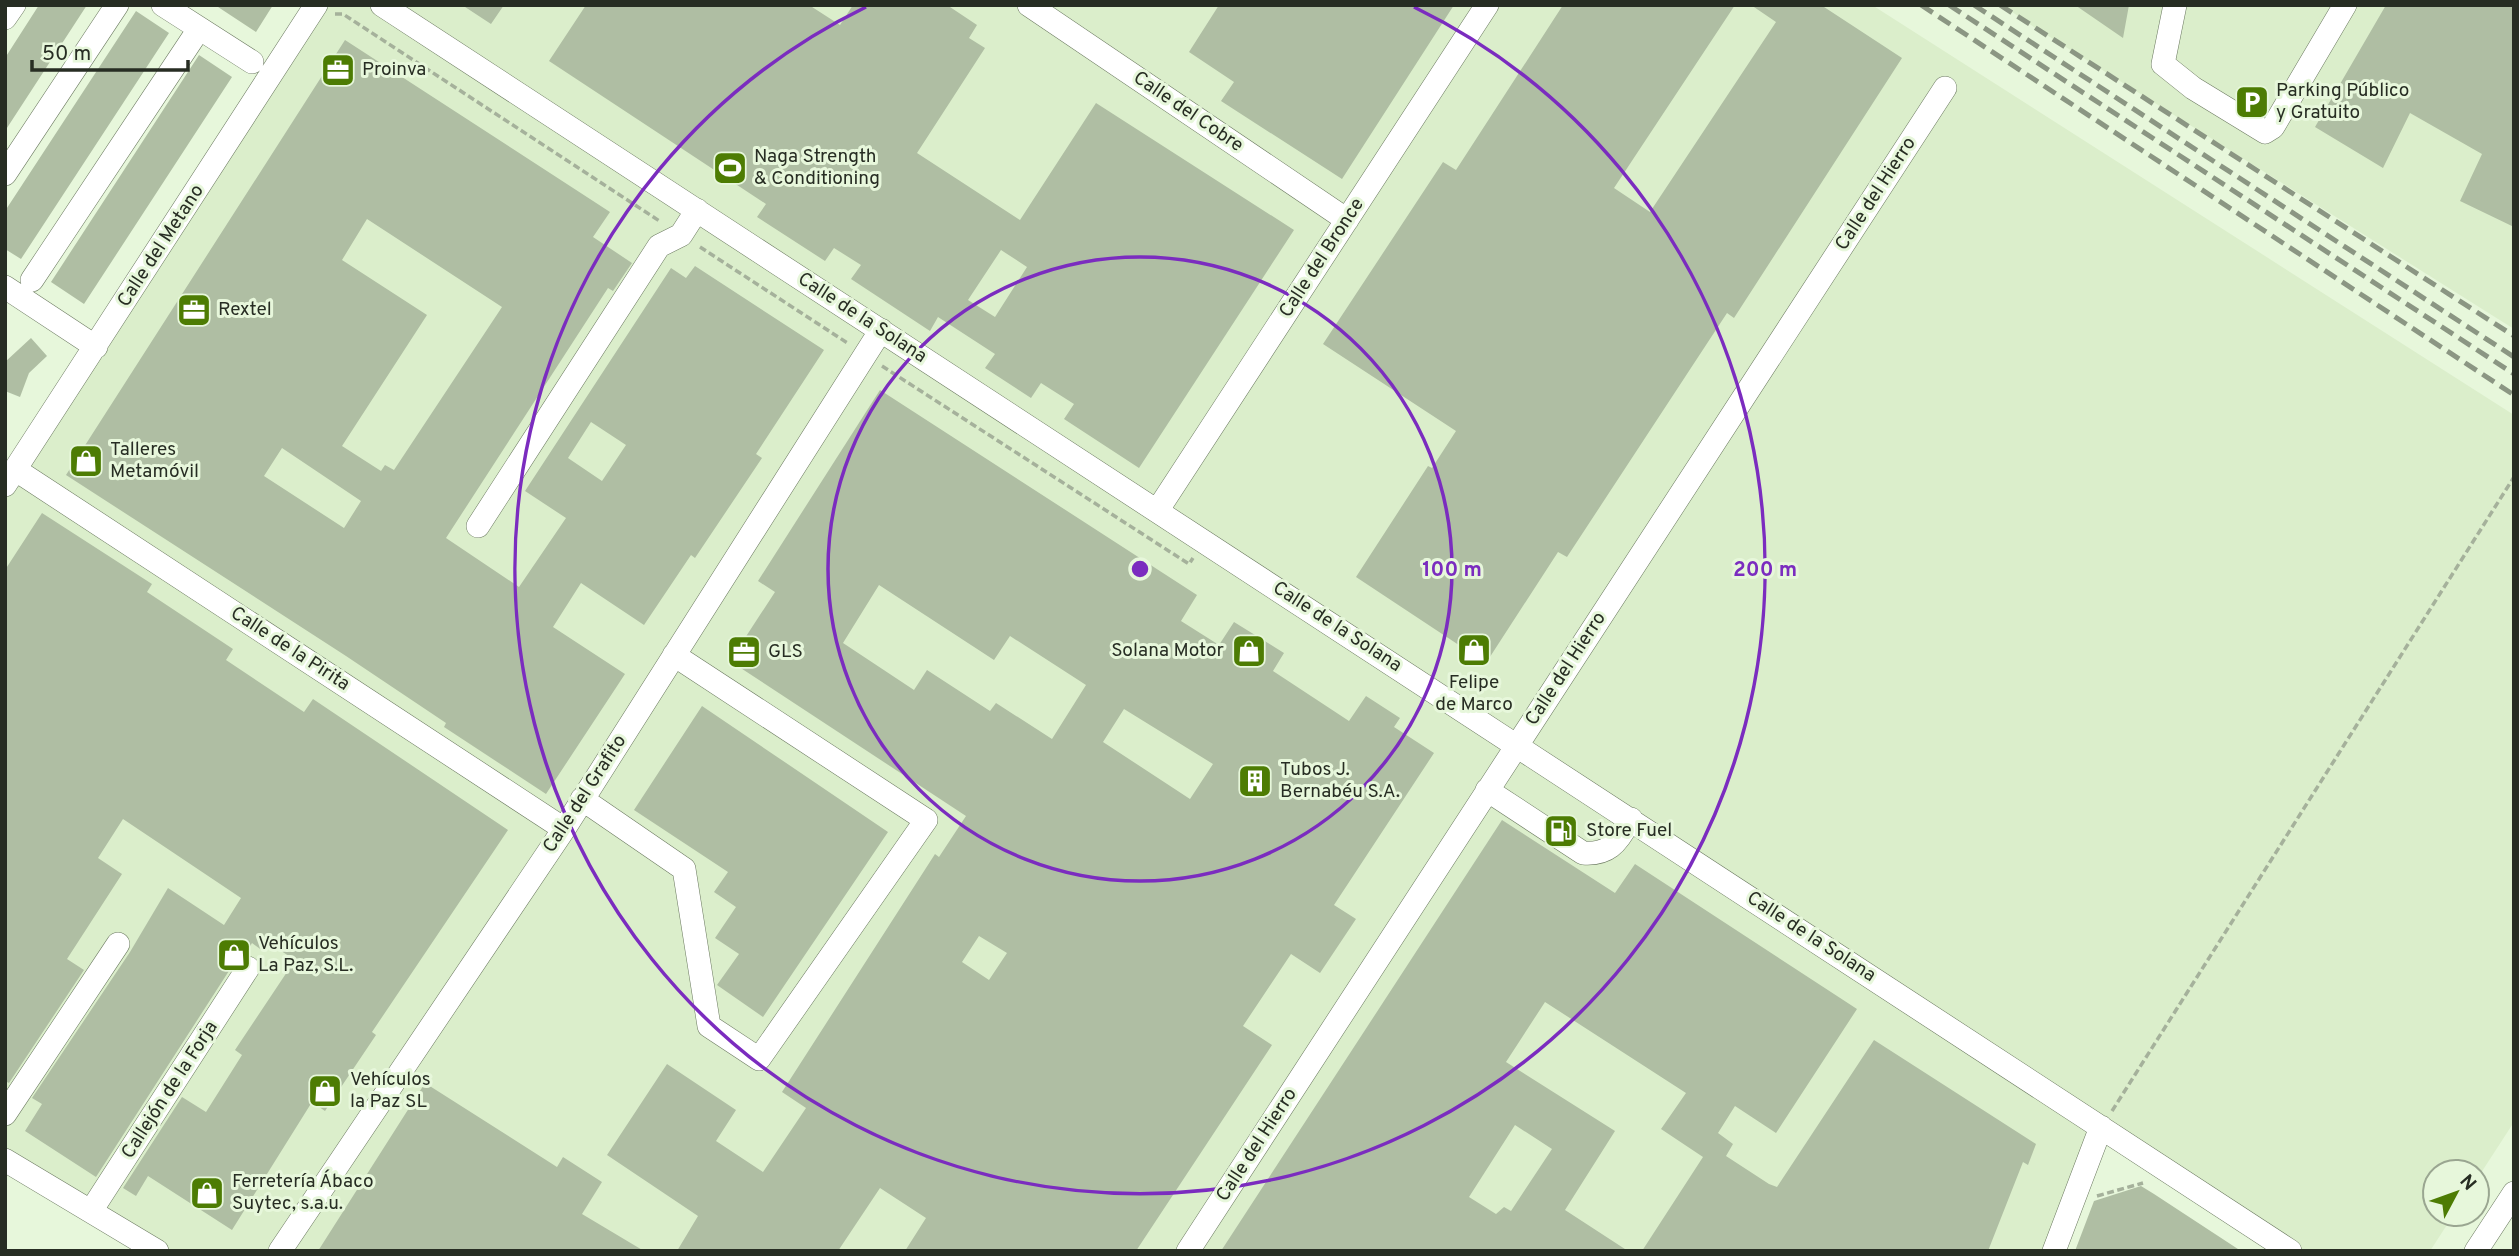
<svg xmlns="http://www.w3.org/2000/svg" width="2519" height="1256" font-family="Overpass,sans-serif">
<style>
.built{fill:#dbeecb}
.building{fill:#afbea3;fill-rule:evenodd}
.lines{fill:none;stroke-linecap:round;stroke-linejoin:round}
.minor-casing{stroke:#6c7a61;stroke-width:24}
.path{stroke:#a5b19b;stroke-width:3.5;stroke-dasharray:7 3.5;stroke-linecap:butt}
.minor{stroke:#fff;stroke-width:23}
.rail{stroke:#8b9683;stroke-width:5;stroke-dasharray:14 7;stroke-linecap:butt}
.ring{fill:none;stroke:#7b2cbf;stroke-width:3.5}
.labels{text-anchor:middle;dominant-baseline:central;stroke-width:6;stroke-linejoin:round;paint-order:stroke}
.poi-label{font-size:19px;fill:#272d23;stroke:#e7f7db;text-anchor:start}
.street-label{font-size:19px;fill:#272d23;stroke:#e7f7db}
.centre{fill:#7b2cbf;stroke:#e7f7db;stroke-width:3.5}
.ring-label{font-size:21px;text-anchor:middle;font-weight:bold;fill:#7b2cbf;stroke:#e7f7db;stroke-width:6;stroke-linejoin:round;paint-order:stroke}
</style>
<rect width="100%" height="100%" fill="#e7f7db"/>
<!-- built -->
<path class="built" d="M316 5H1872L2514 415V1122L2477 1179V1172H2435V1214H2454L2430 1251H2290L2102 1128 2054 1251H157L5 1160V486Z
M2002 5H2514V329L2034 27Z"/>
<!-- building -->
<path class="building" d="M39 5H87L5 131V58Z
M215 5H273L256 32Z
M462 5H504L491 24Z
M586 5H809L840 25 853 5H947L977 25 969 38 985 48 917 153 1020 220 1096 103 1294 230 1139 468 1064 419 1074 404 1041 383 1031 398 985 368 995 354 938 317 930 331 851 279 861 265 834 248 825 261 757 217 766 204 549 61ZM1001 250 1027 267 995 317 968 300Z
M1219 5H1454L1342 179 1221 101 1234 82 1189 52Z
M1563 5H1735L1614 188 1650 212 1776 22 1751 5H1821L1902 58 1734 318 1727 313 1567 557 1558 552 1486 663 1356 577 1428 466 1432 468 1456 431 1323 344 1443 162 1456 170Z
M2075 5H2129L2123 38Z
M2386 5H2514V227L2460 201 2482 154 2410 113 2383 168 2315 127Z
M136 11 169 33 21 259 5 249V211Z
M345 40 610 212 593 237 632 263 613 291 608 288 446 538 519 587 566 518 525 491 671 268 686 278 695 266 824 350 756 454 762 458 695 558 691 555 644 625 581 583 553 627 625 674 546 794 444 727 446 723 346 656 66 475ZM367 219 502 307 394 470 385 465 381 471 342 446 427 315 342 260ZM591 422 626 445 602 481 568 458ZM282 448 361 501 344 528 264 476Z
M199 55 232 77 84 304 51 282Z
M31 338 47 356 29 373 20 397 5 391V362Z
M880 390 1197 595 1181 621 1219 645 1234 622 1284 653 1273 671 1349 721 1366 696 1400 718 1394 727 1434 753 1334 905 1356 919 1320 973 1291 954 1243 1026 1272 1045 1136 1251H905L926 1218 880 1188 838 1251H677L698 1216 607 1155 667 1064 736 1110 716 1141 763 1172 806 1108 782 1092 935 854 939 857 966 816 730 661 775 592 758 581ZM879 585 994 660 1010 636 1086 685 1052 739 996 703 990 711 927 670 914 690 843 643ZM1124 709 1213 764 1190 799 1103 742ZM979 936 1007 953 989 980 962 962Z
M42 513 152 584 147 592 233 649 226 660 304 712 313 699 508 830 372 1032 376 1035 325 1111 312 1102 232 1230 148 1176 136 1196 123 1188 182 1097 206 1112 242 1055 235 1050 295 960 269 943 263 951 252 943 245 955 236 960 96 1177 25 1131 42 1104 32 1098 130 952 168 888 224 925 241 898 123 819 98 858 122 874 67 959 84 970 9 1083 5 1081V570Z
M702 706 888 832 763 1017 717 985 739 954 715 938 736 907 714 892 728 872 634 810Z
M1502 820 1615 893 1635 864 1857 1009 1776 1133 1735 1106 1718 1133 1733 1144 1726 1156 1769 1184 1777 1187 1874 1040 2036 1144 2028 1165 2023 1162 1988 1251H1642L1703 1157 1661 1129 1686 1093 1545 1002 1506 1062 1615 1131 1565 1210 1628 1251H1221ZM1515 1125 1552 1149 1511 1211 1504 1207 1496 1214 1469 1197Z
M425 1083 557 1167 563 1157 602 1182 582 1214 644 1251H318Z
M2141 1186 2154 1194 2241 1251H2075L2094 1201Z"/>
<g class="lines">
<!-- minor casing -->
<g class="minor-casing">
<path id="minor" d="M163 5 252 62
M382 5 2290 1251
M1029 5 1347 220
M2175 5 2163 64 2193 88 2265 132 2273 127 2345 5
M5 18 14 5
M5 174 117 5
M32 280 199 29
M5 287 96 347
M16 470 564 829
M5 485 316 5
M1157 511 1487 5
M478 526 659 246 681 235 697 210
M1487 790 1583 853C1611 855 1617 841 1631 819
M582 799 684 869 709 1026 759 1059 926 820 674 655
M5 1114 118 944
M5 1160 157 1251
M91 1211 248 968
M280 1251 564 829 881 330
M1188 1251 1945 88
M2054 1251 2101 1127
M2476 1251 2514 1193"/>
</g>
<!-- path -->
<path class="path" d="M335 14H343L661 222
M700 247 849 344
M882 366 1189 564 1193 558
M2112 1111 2514 477
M2097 1196 2143 1183"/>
<!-- minor -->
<use href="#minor" class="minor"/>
<!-- rail -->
<path class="rail" d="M1921 5 2514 395
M1949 5 2514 374
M1974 5 2514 357
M2000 5 2514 336"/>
</g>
<!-- distance rings -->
<g class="ring">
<circle cx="1140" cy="569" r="312"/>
<path d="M1414 7A625 625 0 1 1 866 7"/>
</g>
<!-- icons -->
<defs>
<g id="office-square" transform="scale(1.75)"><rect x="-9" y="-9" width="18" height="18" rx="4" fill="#4d7c03" stroke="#e7f7db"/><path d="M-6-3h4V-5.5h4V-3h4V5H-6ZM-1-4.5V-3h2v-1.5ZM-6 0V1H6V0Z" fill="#fff"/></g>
<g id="parking-square" transform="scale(1.75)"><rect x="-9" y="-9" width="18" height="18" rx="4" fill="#4d7c03" stroke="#e7f7db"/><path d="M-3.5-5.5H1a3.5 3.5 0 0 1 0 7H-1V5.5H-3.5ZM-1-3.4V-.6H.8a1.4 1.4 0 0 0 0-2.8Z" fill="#fff"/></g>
<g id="stadium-square" transform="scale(1.75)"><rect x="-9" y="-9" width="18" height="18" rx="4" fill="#4d7c03" stroke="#e7f7db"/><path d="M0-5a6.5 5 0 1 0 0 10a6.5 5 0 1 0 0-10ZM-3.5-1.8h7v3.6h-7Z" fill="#fff"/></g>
<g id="shop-square" transform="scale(1.75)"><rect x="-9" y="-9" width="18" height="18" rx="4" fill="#4d7c03" stroke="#e7f7db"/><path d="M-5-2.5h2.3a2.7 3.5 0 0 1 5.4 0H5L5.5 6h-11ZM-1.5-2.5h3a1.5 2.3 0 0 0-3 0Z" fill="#fff"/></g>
<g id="building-square" transform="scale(1.75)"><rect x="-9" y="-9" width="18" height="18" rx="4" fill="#4d7c03" stroke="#e7f7db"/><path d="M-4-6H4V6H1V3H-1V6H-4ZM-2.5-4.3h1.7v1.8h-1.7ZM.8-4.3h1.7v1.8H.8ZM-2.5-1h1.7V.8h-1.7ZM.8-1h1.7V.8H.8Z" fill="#fff"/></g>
<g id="fuel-square" transform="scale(1.75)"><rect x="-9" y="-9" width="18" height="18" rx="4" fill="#4d7c03" stroke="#e7f7db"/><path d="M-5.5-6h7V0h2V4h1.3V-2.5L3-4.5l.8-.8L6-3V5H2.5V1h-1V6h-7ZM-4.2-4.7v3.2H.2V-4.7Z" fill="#fff"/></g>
</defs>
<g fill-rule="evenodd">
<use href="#office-square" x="338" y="70"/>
<use href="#parking-square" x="2252" y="102"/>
<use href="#stadium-square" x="730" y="168"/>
<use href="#office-square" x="194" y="310"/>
<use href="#shop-square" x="86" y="461"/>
<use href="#shop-square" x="1474" y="650"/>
<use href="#shop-square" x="1249" y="651"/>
<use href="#office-square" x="744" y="652"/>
<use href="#building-square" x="1255" y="781"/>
<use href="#fuel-square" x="1561" y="831"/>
<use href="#shop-square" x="234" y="955"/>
<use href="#shop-square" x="325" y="1091"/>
<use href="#shop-square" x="207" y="1193"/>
</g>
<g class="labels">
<!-- poi labels -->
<g class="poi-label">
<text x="362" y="70">Proinva</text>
<text x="2276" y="91">Parking Público<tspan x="2276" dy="22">y Gratuito</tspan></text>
<text x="754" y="157">Naga Strength<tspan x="754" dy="22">&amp; Conditioning</tspan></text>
<text x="218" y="310">Rextel</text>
<text x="110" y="450">Talleres<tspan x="110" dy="22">Metamóvil</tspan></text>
<text x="1224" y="651" text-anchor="end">Solana Motor</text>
<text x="768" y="652">GLS</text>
<text x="1474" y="683" text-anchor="middle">Felipe<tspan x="1474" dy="22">de Marco</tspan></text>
<text x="1280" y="770">Tubos J.<tspan x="1280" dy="22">Bernabéu S.A.</tspan></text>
<text x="1586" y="831">Store Fuel</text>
<text x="258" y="944">Vehículos<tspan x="258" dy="22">La Paz, S.L.</tspan></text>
<text x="350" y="1080">Vehículos<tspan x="350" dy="22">la Paz SL</tspan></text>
<text x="232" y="1182">Ferretería Ábaco<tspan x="232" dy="22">Suytec, s.a.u.</tspan></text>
</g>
<!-- street labels -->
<g class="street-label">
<text transform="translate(1188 112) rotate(34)">Calle del Cobre</text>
<text transform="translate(1876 194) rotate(-57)">Calle del Hierro</text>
<text transform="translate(161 246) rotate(-57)">Calle del Metano</text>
<text transform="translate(1322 258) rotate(-57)">Calle del Bronce</text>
<text transform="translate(862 318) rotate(33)">Calle de la Solana</text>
<text transform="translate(1337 627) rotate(33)">Calle de la Solana</text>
<text transform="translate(290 649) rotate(33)">Calle de la Pirita</text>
<text transform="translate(1566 669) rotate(-57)">Calle del Hierro</text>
<text transform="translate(585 794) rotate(-57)">Calle del Grafito</text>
<text transform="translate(1811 937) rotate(33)">Calle de la Solana</text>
<text transform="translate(170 1090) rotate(-57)">Callejón de la Forja</text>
<text transform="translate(1257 1145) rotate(-57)">Calle del Hierro</text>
</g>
</g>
<circle cx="1140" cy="569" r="10" class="centre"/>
<g class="ring-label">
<text x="1452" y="576">100 m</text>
<text x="1765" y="576">200 m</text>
</g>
<!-- border -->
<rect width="2519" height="1256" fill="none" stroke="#272d23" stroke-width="14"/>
<!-- north arrow -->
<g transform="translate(2456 1193) rotate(49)"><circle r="33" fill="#e7f7db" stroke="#9aa691" stroke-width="2"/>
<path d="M0-5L12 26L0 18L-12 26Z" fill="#4d7c03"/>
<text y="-10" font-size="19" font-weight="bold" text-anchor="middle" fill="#272d23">N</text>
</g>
<!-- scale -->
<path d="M32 60v10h156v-10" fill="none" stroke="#272d23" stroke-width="3.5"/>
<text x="42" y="60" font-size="21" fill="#272d23" stroke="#e7f7db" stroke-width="5" paint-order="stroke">50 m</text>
</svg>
